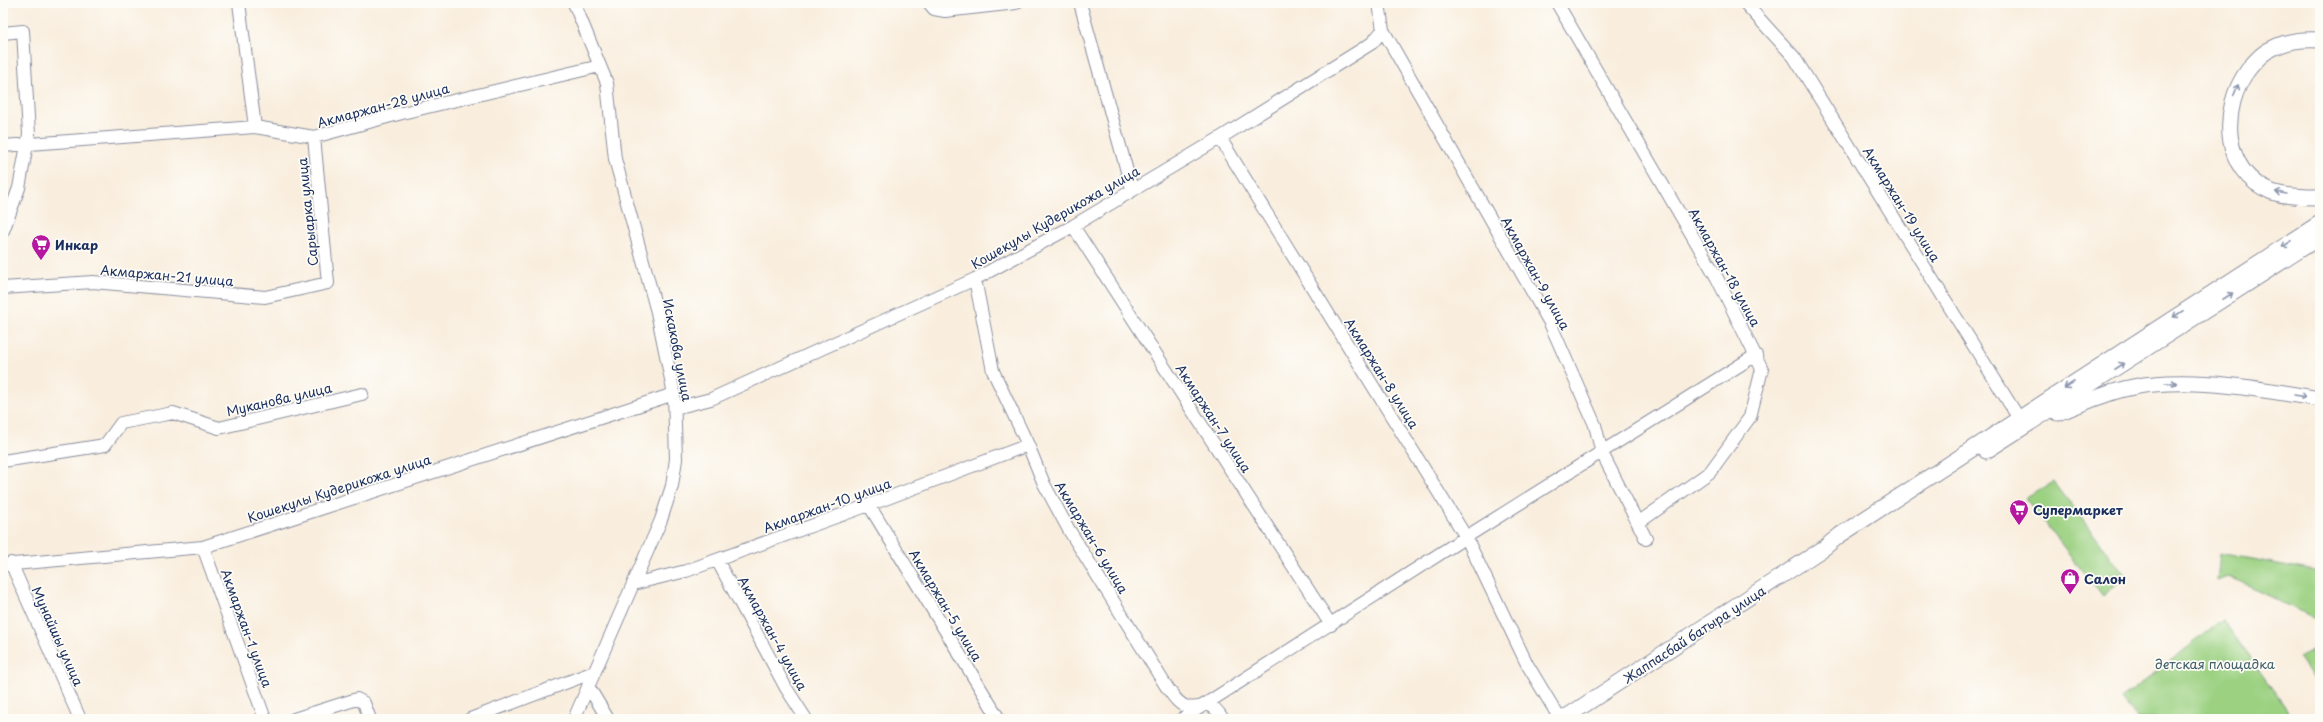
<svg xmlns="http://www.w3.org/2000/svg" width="2323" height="722" font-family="'Playpen Sans',sans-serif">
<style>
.green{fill:#9cd182;stroke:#5c8070}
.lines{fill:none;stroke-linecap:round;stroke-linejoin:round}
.minor-casing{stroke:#8a8e9e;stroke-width:14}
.major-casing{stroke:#8a8e9e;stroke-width:17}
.minor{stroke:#fff;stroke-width:12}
.major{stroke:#fff;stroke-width:15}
.oneway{stroke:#8d97ae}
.labels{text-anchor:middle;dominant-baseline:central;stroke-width:3.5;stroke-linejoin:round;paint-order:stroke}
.street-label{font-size:13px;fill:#1b2f5e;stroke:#fdfcf7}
.poi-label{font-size:13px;font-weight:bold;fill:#1b2f5e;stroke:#fdfcf7;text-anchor:start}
.park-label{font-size:13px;fill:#426069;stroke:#fdfcf7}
</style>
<rect width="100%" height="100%" fill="#fdfcf7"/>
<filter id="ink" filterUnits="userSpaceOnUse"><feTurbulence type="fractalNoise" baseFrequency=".025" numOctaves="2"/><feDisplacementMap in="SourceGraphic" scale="8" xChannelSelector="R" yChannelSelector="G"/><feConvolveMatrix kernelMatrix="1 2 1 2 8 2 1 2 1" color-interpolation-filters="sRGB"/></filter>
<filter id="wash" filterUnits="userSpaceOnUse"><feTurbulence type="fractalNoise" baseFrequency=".012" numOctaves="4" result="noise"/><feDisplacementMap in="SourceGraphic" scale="16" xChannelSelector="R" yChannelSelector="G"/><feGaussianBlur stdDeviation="0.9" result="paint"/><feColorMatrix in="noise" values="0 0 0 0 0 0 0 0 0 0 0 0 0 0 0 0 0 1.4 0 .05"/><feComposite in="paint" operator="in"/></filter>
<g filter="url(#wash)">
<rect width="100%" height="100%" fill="#f9eede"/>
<!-- green -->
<path class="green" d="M2054 482 2126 577 2103 597 2025 498Z
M2220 553 2320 572V633L2315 619 2242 582 2229 577 2217 581Z
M2223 620 2294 719H2137L2121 699Z
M2320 639V682L2317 684 2298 657 2315 648Z"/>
</g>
<g filter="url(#ink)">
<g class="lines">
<!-- minor casing -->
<g class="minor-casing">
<path id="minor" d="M239 3 255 127
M929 3 934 9 945 11 1016 3
M1080 3 1132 189
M1379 3 1383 30 1550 323 1595 425 1602 453 1646 539
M1557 3 1717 278 1762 369 1750 417 1710 472 1638 523
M1745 3 1794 57 2023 425
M3 33 23 31 29 134 19 188 3 231
M1220 138 1466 537 1527 664 1560 719
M3 146 255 127 314 137 402 113 600 66
M1073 226 1331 625
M975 279 993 371 1028 445 1044 484 1069 530 1166 686C1172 694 1178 705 1188 707 1205 711 1207 694 1223 719
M3 288 93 282 265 297 328 283 314 137
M675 408 711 399 975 279 1073 226 1220 138 1372 43 1383 30
M3 461 105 445 121 423 173 413 219 428 362 394
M869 505 999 719
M203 547 265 719
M717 560 786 688 806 719
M11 563 80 719
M3 565 203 547 674 394
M633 584 686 571 869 505 1028 445
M588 686 608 719
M294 719 357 699 364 703 370 719
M470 719 594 672
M574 719 661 520 672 486 676 459 674 394 657 312 615 159 607 83 574 3
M1182 719 1466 537 1756 355"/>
</g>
<!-- major casing -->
<g class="major-casing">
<path id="major" d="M2320 40C2303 39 2288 40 2273 48 2263 52 2254 62 2248 70 2220 108 2221 172 2272 192 2286 197 2305 197 2320 197
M2058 413C2088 401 2121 386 2154 384 2209 379 2266 390 2320 399
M1986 451 2320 237
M1563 719 1824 548 1840 535 2320 223"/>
</g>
<!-- minor -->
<use href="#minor" class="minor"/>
<!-- major -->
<use href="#major" class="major"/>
</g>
<!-- one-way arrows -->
<defs><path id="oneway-shaft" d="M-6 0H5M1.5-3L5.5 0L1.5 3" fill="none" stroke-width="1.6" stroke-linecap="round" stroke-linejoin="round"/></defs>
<g class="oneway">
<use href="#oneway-shaft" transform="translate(2236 90) rotate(-67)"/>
<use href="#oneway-shaft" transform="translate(2281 193) rotate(-170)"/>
<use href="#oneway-shaft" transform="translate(2287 244) rotate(147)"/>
<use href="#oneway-shaft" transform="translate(2228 296) rotate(-33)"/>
<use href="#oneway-shaft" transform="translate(2178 314) rotate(147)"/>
<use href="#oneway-shaft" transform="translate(2119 366) rotate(-33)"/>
<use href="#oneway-shaft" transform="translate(2171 383)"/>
<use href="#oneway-shaft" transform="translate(2069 385) rotate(147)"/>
<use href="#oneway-shaft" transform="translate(2300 396) rotate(10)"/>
</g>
</g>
<!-- icons -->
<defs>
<g id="supermarket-pin" transform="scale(1)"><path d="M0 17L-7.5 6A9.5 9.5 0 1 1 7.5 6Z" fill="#b5179e" stroke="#fdfcf7"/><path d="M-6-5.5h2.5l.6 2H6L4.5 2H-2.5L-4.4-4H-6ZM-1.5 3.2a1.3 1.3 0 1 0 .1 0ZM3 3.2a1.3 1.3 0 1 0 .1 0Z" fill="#fff"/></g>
<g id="shop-pin" transform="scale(1)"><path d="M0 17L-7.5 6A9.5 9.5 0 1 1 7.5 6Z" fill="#b5179e" stroke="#fdfcf7"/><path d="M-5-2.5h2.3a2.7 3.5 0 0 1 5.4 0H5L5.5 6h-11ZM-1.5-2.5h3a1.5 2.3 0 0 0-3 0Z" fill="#fff"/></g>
</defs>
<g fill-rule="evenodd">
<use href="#supermarket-pin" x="41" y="244"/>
<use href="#supermarket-pin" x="2019" y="509"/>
<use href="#shop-pin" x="2070" y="578"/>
</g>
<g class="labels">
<!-- street labels -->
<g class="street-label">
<text transform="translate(383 105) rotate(-15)">Акмаржан-28 улица</text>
<text transform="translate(1902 204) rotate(58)">Акмаржан-19 улица</text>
<text transform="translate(307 212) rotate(-96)">Сарыарка улица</text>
<text transform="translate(1055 217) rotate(-30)">Кошекулы Кудерикожа улица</text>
<text transform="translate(1725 267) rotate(61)">Акмаржан-18 улица</text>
<text transform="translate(1536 273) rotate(61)">Акмаржан-9 улица</text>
<text transform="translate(167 275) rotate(5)">Акмаржан-21 улица</text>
<text transform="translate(678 350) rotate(79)">Искакова улица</text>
<text transform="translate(1382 373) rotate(58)">Акмаржан-8 улица</text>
<text transform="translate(279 399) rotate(-13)">Муканова улица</text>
<text transform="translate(1214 418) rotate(57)">Акмаржан-7 улица</text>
<text transform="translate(339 488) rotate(-18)">Кошекулы Кудерикожа улица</text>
<text transform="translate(827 505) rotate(-20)">Акмаржан-10 улица</text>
<text transform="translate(1092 537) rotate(59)">Акмаржан-6 улица</text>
<text transform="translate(946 605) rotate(59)">Акмаржан-5 улица</text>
<text transform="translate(247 628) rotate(70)">Акмаржан-1 улица</text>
<text transform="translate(773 633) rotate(61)">Акмаржан-4 улица</text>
<text transform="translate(1694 634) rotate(-33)">Жаппасбай батыра улица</text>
<text transform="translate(58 636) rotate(66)">Мунайшы улица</text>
</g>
<!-- poi labels -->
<g class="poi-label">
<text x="55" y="244">Инкар</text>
<text x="2033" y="509">Супермаркет</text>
<text x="2084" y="578">Салон</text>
</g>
<!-- park labels -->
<g class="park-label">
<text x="2215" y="663">детская площадка</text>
</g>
</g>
<!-- margin -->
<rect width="2323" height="722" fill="none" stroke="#fdfcf7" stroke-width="16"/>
</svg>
